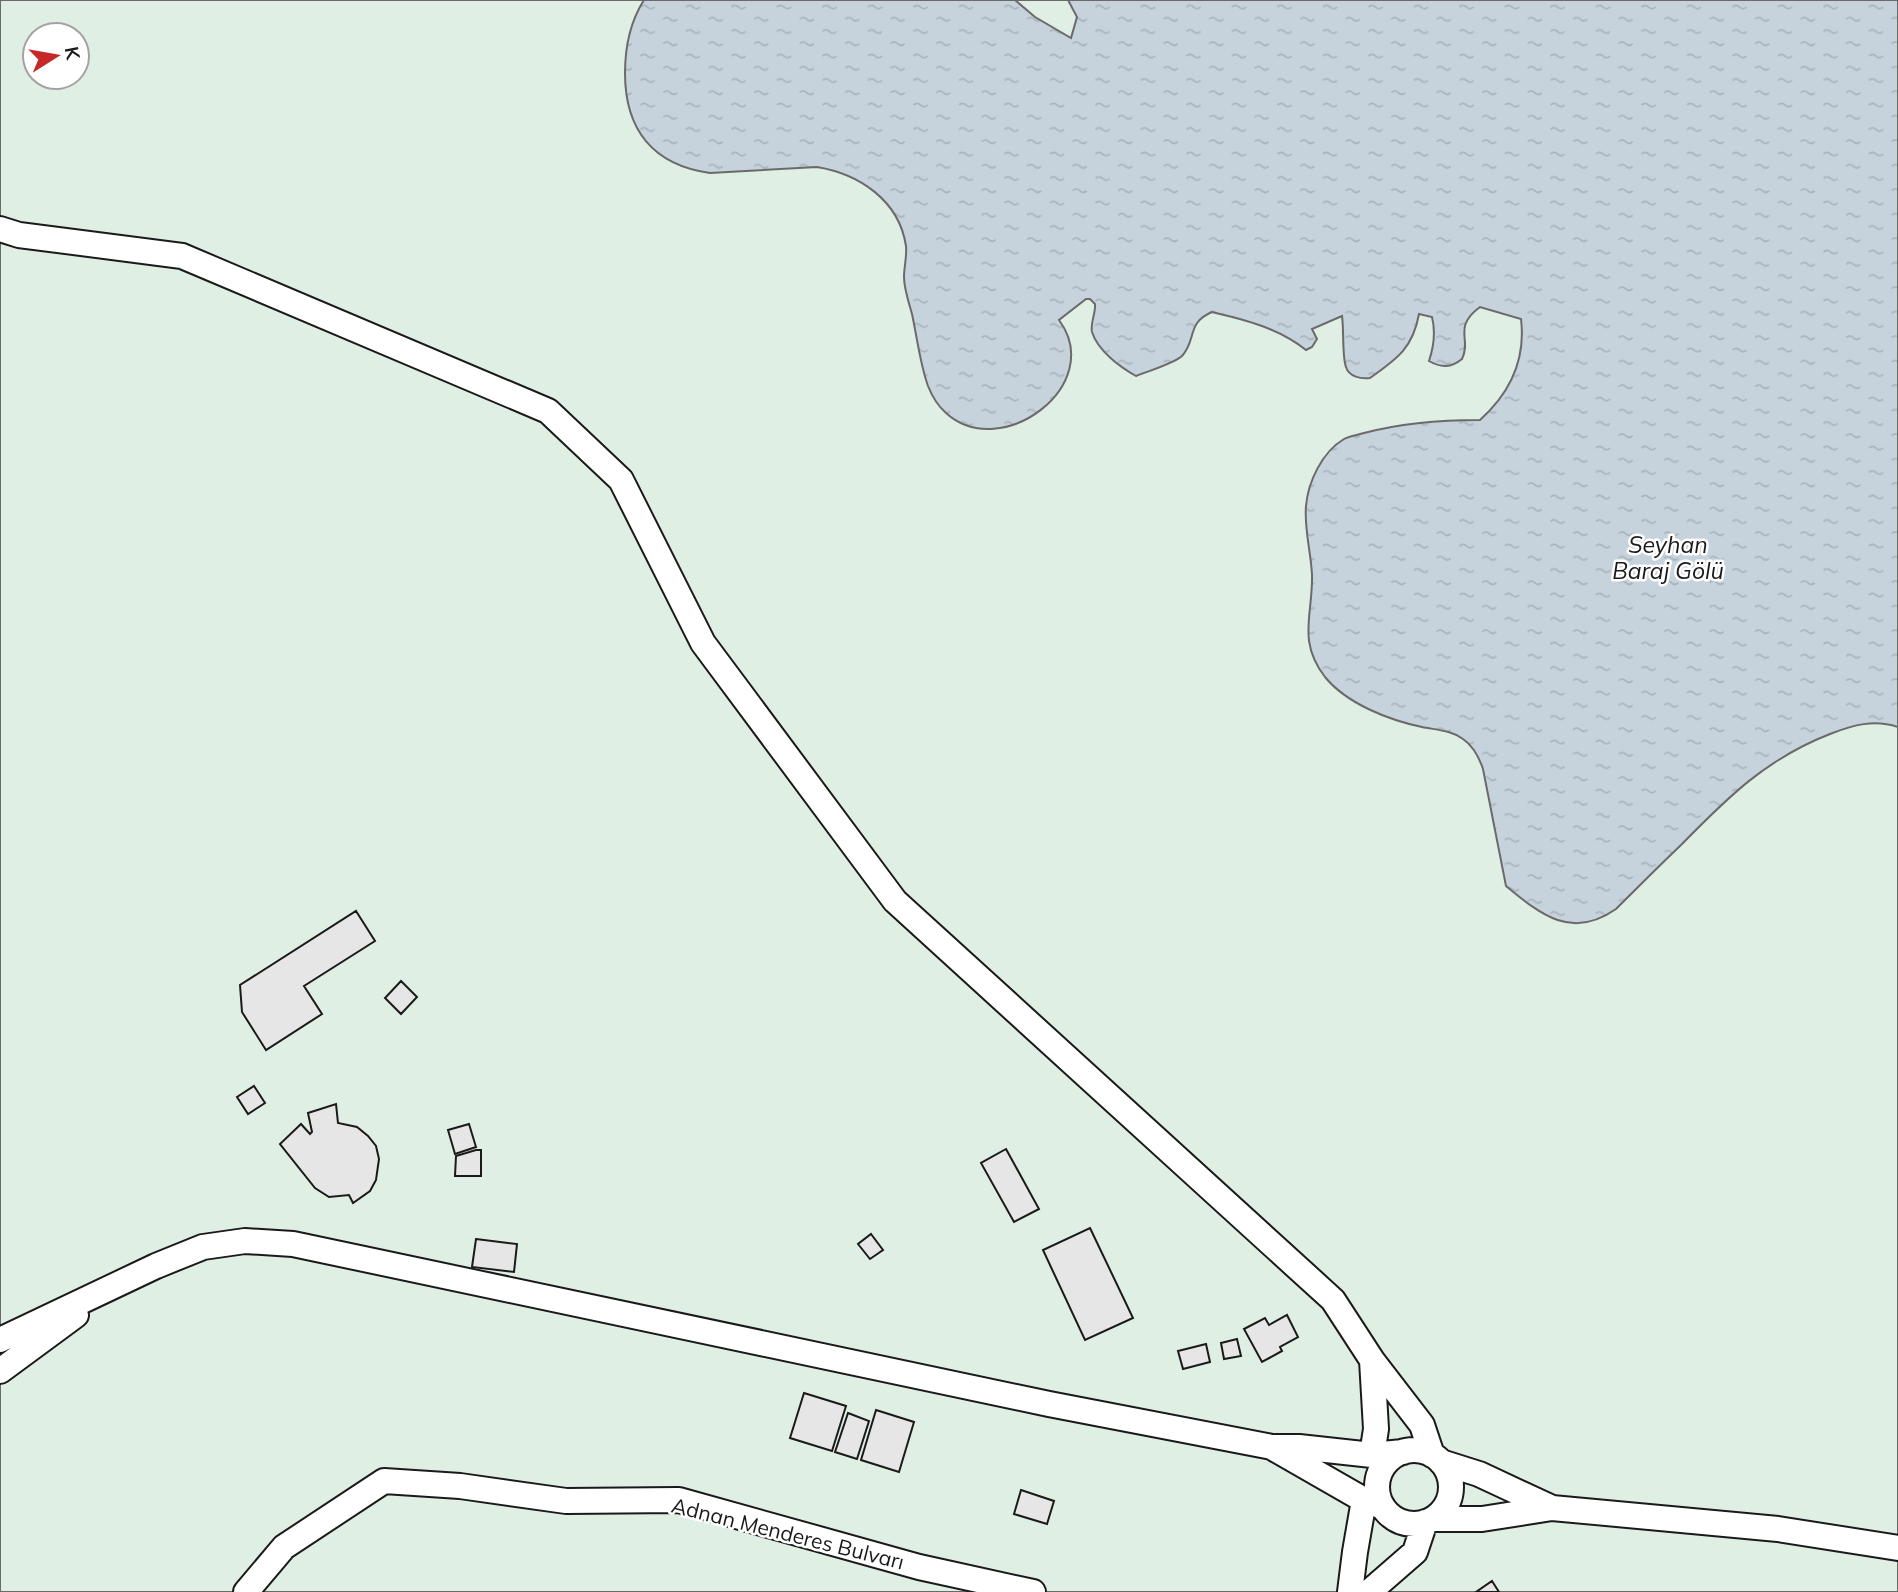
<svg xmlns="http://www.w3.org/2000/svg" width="1898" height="1592" font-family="Mulish,sans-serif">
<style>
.park{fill:#e0efe3;stroke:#6a6a6a;stroke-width:2;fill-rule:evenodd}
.water{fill:url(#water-ripples);stroke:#6a6a6a;stroke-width:2}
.building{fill:#e6e6e6;stroke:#1a1a1a;stroke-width:2}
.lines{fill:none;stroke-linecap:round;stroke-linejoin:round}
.secondary-casing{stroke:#1a1a1a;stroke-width:28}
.secondary{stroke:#fff;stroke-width:24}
.labels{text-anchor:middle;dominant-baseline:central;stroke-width:5;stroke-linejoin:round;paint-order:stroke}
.street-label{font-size:21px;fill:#1a1a1a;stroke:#fff}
.water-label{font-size:23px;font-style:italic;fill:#1a1a1a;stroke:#fff}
</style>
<defs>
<pattern id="water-ripples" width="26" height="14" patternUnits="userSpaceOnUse" patternTransform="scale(1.75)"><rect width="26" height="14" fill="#c6d2dc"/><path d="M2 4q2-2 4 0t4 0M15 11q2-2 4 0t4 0" fill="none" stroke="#aab4bc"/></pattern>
</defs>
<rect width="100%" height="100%" fill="#fff"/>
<!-- park -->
<path class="park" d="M0 0H1898V1592H0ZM35 35H77V77H35Z"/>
<!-- water -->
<path class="water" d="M644 0H1015L1035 17 1071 38 1077 17 1068 0H1898V727C1874 719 1853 725 1830 734 1766 759 1728 797 1681 845 1659 866 1638 887 1616 909 1572 940 1541 915 1506 886L1483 769C1479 757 1473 746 1463 739 1451 730 1436 730 1422 727 1389 720 1347 704 1325 677 1297 641 1313 615 1312 575 1311 552 1304 529 1306 506 1308 482 1322 452 1344 439 1349 436 1358 435 1364 433 1402 423 1440 420 1480 420 1510 393 1526 360 1521 319L1480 307C1452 328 1472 338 1462 359 1451 368 1441 368 1429 361 1434 346 1436 333 1432 317L1419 314C1413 348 1397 359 1370 378 1361 379 1349 377 1346 367 1342 357 1344 329 1342 316L1312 329 1317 339 1312 347 1306 350C1278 328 1246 320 1212 312 1186 323 1197 340 1182 356 1173 364 1148 371 1136 376 1120 367 1098 351 1092 332 1090 324 1096 312 1095 304L1090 299H1086L1059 320C1107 385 1001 463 946 413 938 406 932 396 928 386 920 364 917 337 912 314 909 303 904 289 904 277 904 267 907 257 906 246 899 200 859 174 817 167L710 173C653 165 625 130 625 73 625 46 630 22 644 0Z"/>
<!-- building -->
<path class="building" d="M356 911 375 941 304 986 322 1014 266 1050 242 1012 240 985Z
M401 981 417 997 401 1014 385 998Z
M254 1086 265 1103 248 1114 237 1097Z
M336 1104 338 1123 357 1127 368 1136 376 1146 379 1159 376 1180 370 1191 353 1203 349 1195 329 1197 315 1188 280 1144 301 1124 310 1134 312 1132 308 1113Z
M469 1124 476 1147 455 1154 448 1130Z
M1006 1149 1039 1209 1014 1222 981 1163Z
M476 1150H481V1176H455L456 1156Z
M1090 1228 1133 1318 1085 1340 1043 1250Z
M871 1234 883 1250 870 1259 858 1244Z
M476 1239 517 1244 514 1272 472 1267Z
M1287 1315 1298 1337 1280 1347 1282 1351 1262 1362 1244 1329 1265 1318 1269 1325Z
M1237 1339 1241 1356 1224 1359 1221 1343Z
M1206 1344 1210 1362 1183 1369 1178 1351Z
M804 1393 846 1406 832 1451 790 1438Z
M876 1410 914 1422 899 1472 861 1460Z
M848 1413 869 1421 857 1459 835 1452Z
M1021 1490 1054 1501 1047 1524 1014 1514Z
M1492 1581 1499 1592H1476Z"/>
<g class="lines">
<!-- secondary casing -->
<g class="secondary-casing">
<path id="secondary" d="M0 229 19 235 182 256 548 411 621 480 703 643 895 901 1333 1300 1372 1360 1422 1425 1432 1455
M0 1340 156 1266 203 1247 245 1241 293 1244 1049 1404 1272 1447H1299L1372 1455 1403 1452
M0 1371 76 1315
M1275 1449 1364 1500 1383 1507
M1377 1487a37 37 0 1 1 74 0a37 37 0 1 1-74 0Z
M1372 1455 1376 1429 1372 1360
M1441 1462 1479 1474 1552 1508
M1433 1519H1482L1552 1508 1778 1529 1898 1548
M246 1592 284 1547 384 1481 460 1486 566 1501 679 1500 919 1567 1033 1592
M1350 1592 1355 1552 1364 1500
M1369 1592 1415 1552 1425 1522"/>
</g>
<!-- secondary -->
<use href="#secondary" class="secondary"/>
</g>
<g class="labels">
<!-- street labels -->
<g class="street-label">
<text transform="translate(788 1533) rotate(14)">Adnan Menderes Bulvarı</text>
</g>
<!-- water labels -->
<g class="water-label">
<text x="1668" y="544">Seyhan<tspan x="1668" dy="26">Baraj Gölü</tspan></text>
</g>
</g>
<!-- north arrow -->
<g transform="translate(56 56) rotate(79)"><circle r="33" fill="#ffffff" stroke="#a3a3a3" stroke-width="2"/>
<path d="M0-5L12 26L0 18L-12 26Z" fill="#c62828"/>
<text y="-10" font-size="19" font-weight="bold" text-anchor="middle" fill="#1a1a1a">K</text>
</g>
</svg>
